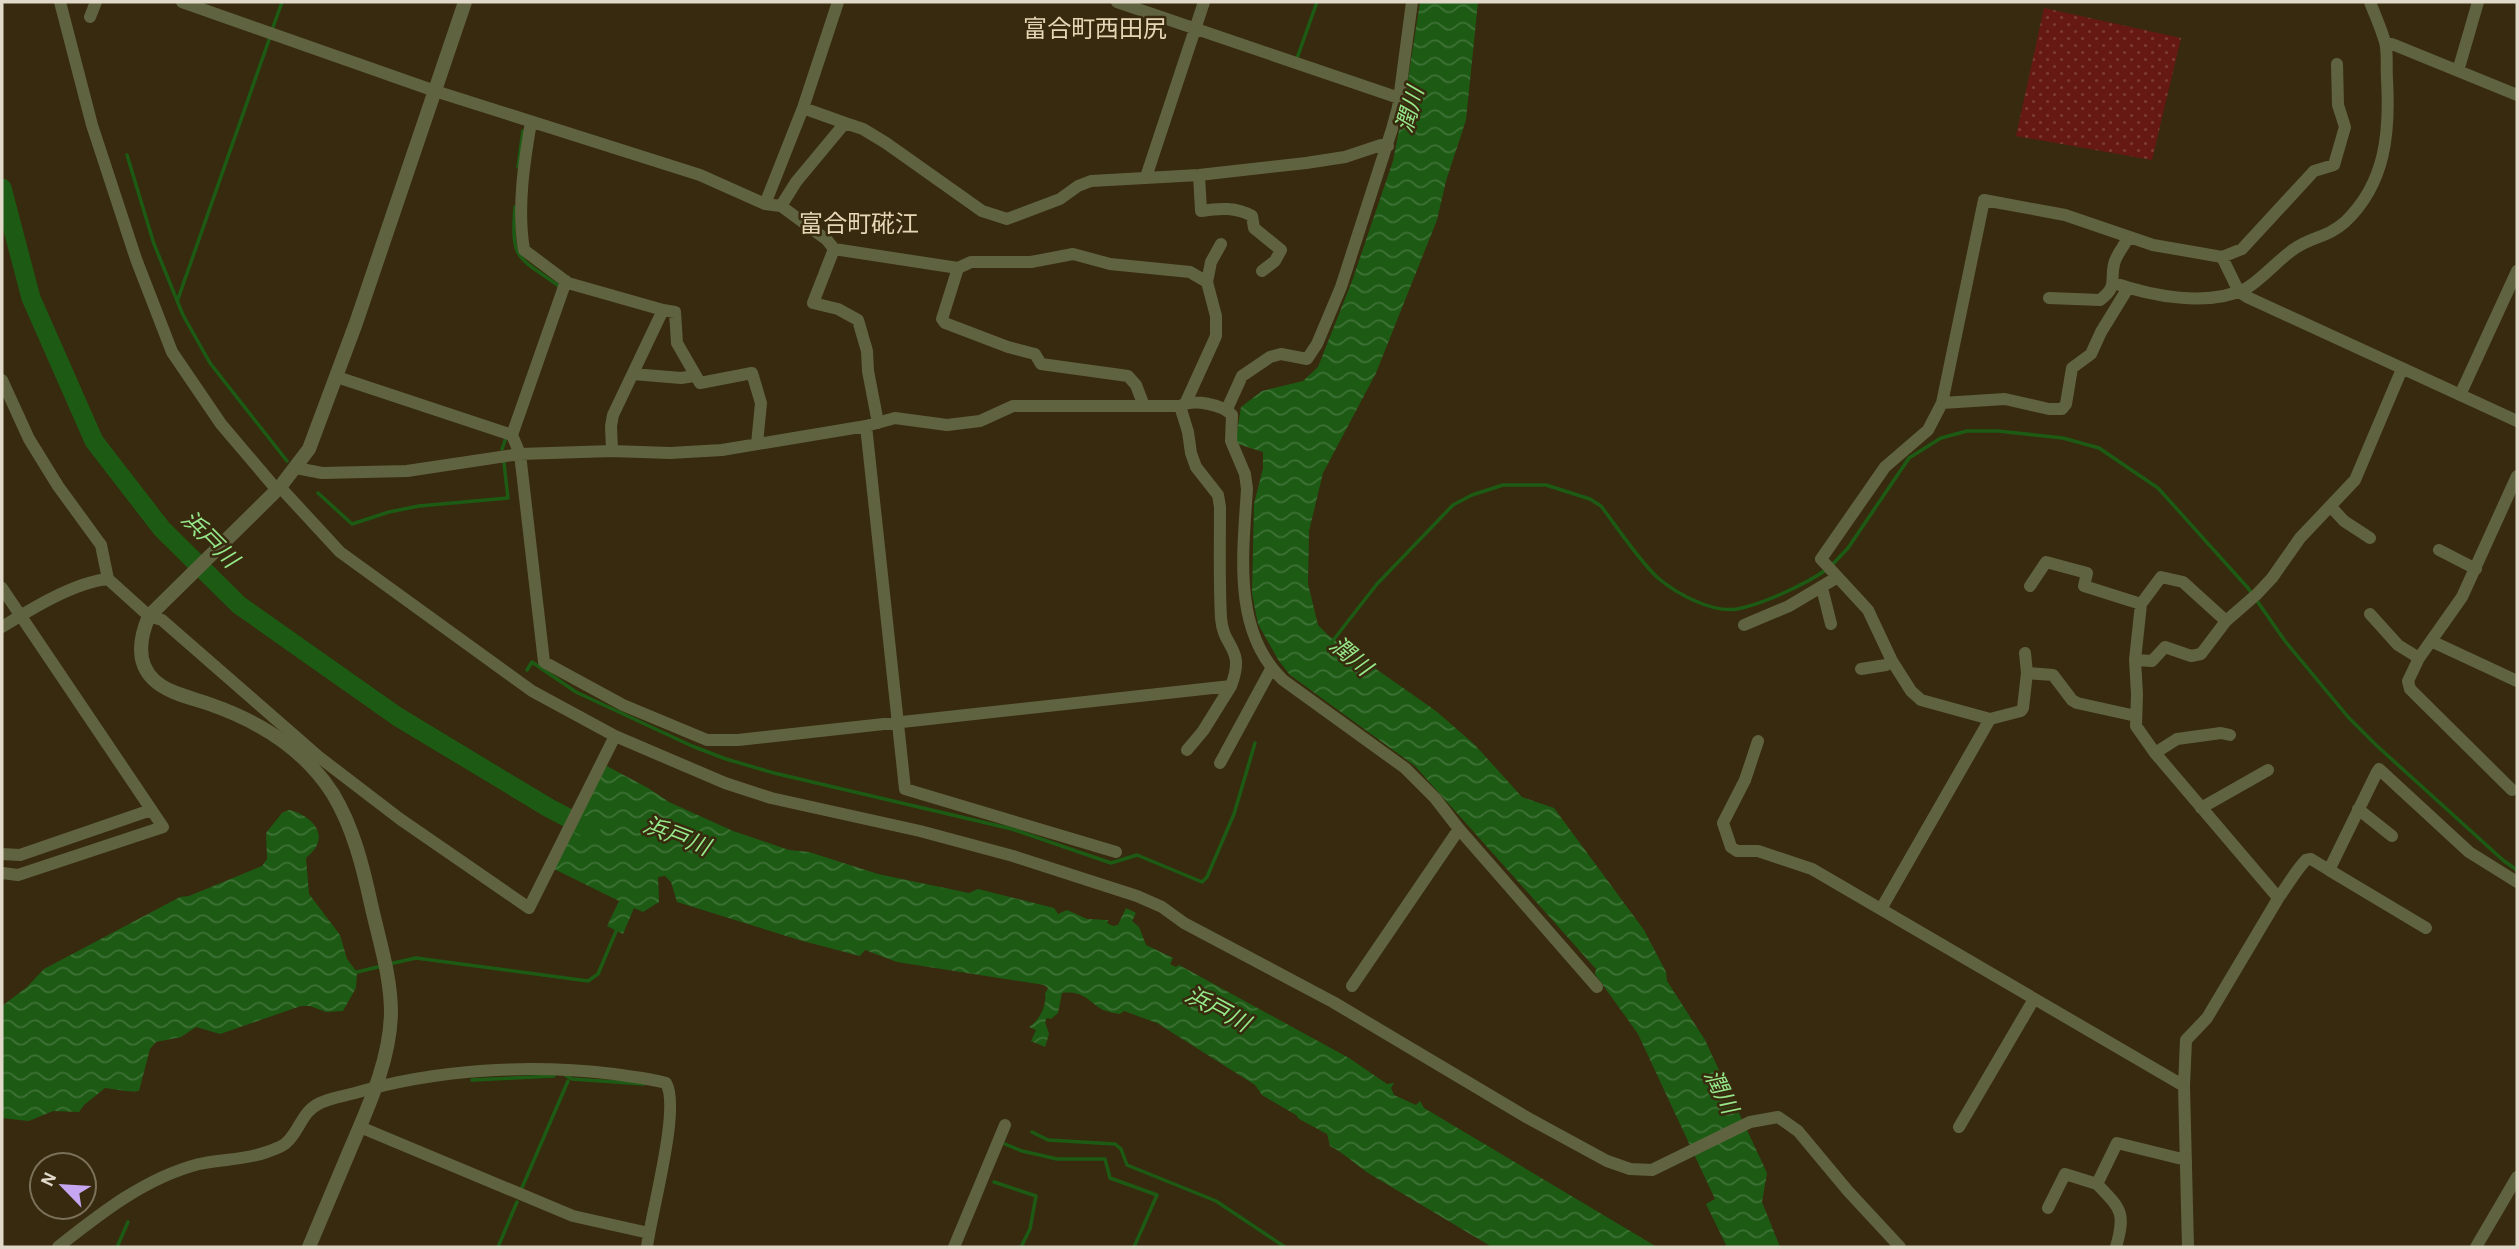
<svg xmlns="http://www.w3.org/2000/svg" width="2519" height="1249" font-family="'Alegreya Sans','Noto Sans JP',sans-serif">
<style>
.grass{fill:url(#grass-dots)}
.water{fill:url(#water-waves)}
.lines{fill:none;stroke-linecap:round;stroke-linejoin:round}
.stream{stroke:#1d5b15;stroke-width:3.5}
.river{stroke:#1d5b15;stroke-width:19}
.minor{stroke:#60633f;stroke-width:12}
.tertiary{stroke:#60633f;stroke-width:14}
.labels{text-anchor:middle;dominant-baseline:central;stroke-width:5;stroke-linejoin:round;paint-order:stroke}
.water-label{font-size:23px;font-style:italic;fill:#95e789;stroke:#372a0e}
.quarter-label{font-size:24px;fill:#e6d6b5;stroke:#372a0e}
</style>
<defs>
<pattern id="grass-dots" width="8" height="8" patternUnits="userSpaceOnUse" patternTransform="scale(1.75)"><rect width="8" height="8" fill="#661913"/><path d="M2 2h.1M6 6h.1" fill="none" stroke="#7c3a34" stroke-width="1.8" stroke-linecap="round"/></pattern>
<pattern id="water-waves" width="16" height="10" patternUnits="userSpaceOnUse" patternTransform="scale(1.75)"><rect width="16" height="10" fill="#1d5b15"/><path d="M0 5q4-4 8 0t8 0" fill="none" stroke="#3e7236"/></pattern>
</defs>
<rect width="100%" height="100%" fill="#372a0e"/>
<!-- grass -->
<path class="grass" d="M2044 8 2181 38 2152 160 2016 136Z"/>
<!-- water -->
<path class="water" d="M1420 2H1478L1466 120 1446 181 1437 220 1376 373 1323 473 1309 531 1308 584 1318 625 1329 636 1436 711 1475 745 1522 797 1554 808 1644 930 1666 972 1667 981 1705 1040 1767 1173 1762 1202 1780 1247H1727L1706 1204 1715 1199 1638 1034 1595 974 1596 969 1415 766 1290 675 1279 661 1258 624 1252 594 1254 504 1263 468V452L1235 443 1241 407 1262 391 1303 381 1318 367 1352 281 1393 161 1404 105Z
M603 764 648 788 669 802 733 831 789 850 809 852 878 874 969 893 978 889 1054 908 1058 914 1067 910 1087 919 1108 920 1107 923 1113 926 1118 925 1126 908 1136 913 1132 921 1139 927 1146 945 1173 958 1170 964 1176 967 1179 965 1349 1058 1387 1084 1394 1083 1391 1088 1394 1095 1416 1105 1420 1101 1424 1108 1657 1247H1492L1368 1173C1354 1163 1345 1154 1330 1146L1327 1134 1299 1119 1296 1115 1262 1095 1255 1085 1157 1023 1124 1011 1120 1014C1115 1013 1108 1012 1103 1010 1088 1001 1083 990 1062 993L1058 1013 1051 1019 1047 1018 1045 1022 1049 1034 1045 1047 1031 1041 1036 1030 1029 1027C1039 1021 1047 1006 1045 994L1048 988 1044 985 897 962 865 950 860 956 799 940 677 902 671 882 665 876 658 877 659 902 643 912 634 908 623 934 607 926 619 901 552 868Z
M289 810C304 813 325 827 317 845 315 850 309 855 306 858L309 894 340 935 347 959 357 972 356 988 343 1011 326 1012 310 1006H301L220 1034 196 1027 181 1037 156 1042 150 1049 139 1091C128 1093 117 1089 105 1088L84 1105 79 1112 53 1111 29 1121 2 1118V1006L27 987 44 969 180 897 189 896 262 866 267 859 266 833 282 813Z"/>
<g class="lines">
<!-- stream -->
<path class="stream" d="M272 30 282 2
M1296 61 1317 2
M127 155 154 244 183 315 210 363 287 461
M518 167 523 131
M515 207C511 261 517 256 559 286
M178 299 270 37
M502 449 506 438
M318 493 352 524 389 512 419 506 508 498 504 463
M1832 565 1848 548 1909 458 1941 438 1967 431H1998L2063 438 2099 448 2158 488 2248 588 2285 641 2349 718 2376 745 2504 861 2517 870
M1331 643 1377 584 1453 505 1472 495 1503 485H1546L1590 499 1601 506C1617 527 1640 562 1658 578 1677 594 1712 613 1737 609 1763 604 1804 585 1826 570
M527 670 532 662 576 692 692 746 726 759 774 773 1012 829 1111 863 1137 855 1202 882 1207 877 1234 814 1255 743
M389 964 416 958 588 981 598 974 617 929
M357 972 382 966
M565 1075 572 1079 644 1084
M472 1080 554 1076
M1032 1132 1048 1140 1115 1144 1121 1149 1127 1165 1216 1201 1285 1247
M1005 1144 1022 1151 1057 1159H1105L1110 1178 1157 1195 1134 1247
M994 1182 1036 1196 1030 1229 1021 1247
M521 1190 568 1081
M117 1247 128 1222
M498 1247 517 1202"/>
<!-- river -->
<path class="river" d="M2 188 31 298 94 441 162 529 239 605 398 717 549 808 591 830"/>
<!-- minor -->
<path class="minor" d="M60 2 92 125 136 259 172 352 221 424 277 490
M182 2 435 91 700 175 765 204 781 206 827 240 834 249 813 303 838 309 858 320 867 351 868 371 878 423
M1117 2 1399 98
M90 17 96 2
M2386 44H2392L2517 95
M2458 71 2478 2
M803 108 845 123
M531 122C524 163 517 208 524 250L568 283 663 310 613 415 611 426 612 451
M1199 175 1201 211C1219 208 1237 207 1252 216L1254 228 1281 250 1275 261 1262 271
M1146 177 1204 2
M765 204 803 108 838 2
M781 206 796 182 845 123 863 129 886 143 982 211 1007 219 1060 199 1078 186 1091 181 1199 175 1306 163 1345 157 1381 145 1388 146
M834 249 958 268 942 319 945 323 1008 347 1035 354 1041 364 1128 376 1136 385 1144 406
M2222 257 2242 249 2314 171 2334 165 2345 127 2338 105 2337 64
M958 268 971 262H1031L1073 254 1110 264 1190 272 1207 282
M2114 283C2151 296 2208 307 2245 289 2258 283 2279 259 2294 249 2312 236 2327 238 2345 222 2386 183 2390 132 2387 79 2386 67 2388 53 2385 42 2381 28 2375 15 2370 2
M2049 298 2100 300C2118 286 2110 282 2114 264 2116 255 2124 246 2128 238
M663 310 675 312 677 343 700 383 752 373 761 403 757 444
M633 374 681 378 694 376
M337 377 512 435 520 454 544 662 623 705 707 740H738L1231 686C1246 647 1223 649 1221 618 1219 581 1220 544 1220 507L1218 495 1196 467 1191 453 1188 432 1180 406
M2 380 29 439 58 486 101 545 108 579
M2460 395 2517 271
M1186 402 1216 336V316L1207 282 1211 262 1221 244
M1942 403 2005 399 2049 409H2062L2066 404 2072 368 2091 354 2101 332 2128 288
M1227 409 1242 376 1270 357 1281 354 1307 359 1317 344 1341 287 1392 129 1398 107 1412 2
M866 426 905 789 1116 852
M512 435 566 281
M296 468 322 473 407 471 520 454 612 451 670 453 722 450 866 426 895 418 947 425 980 421 1013 406H1180C1193 398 1223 405 1232 415L1231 441 1245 474 1247 489C1243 553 1232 631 1283 680L1405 768 1435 798 1459 829 1352 986
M280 487 340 552 532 691 615 736 725 783 771 798 920 831 1013 856 1137 896 1162 907 1184 923 1333 1002 1528 1118 1607 1161 1630 1169 1652 1170 1750 1122 1778 1117 1798 1131 1848 1191 1900 1247
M2331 507 2344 521 2370 538
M2439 550 2476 569
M2030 586 2046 562 2087 573 2084 586 2141 604
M2 588 163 827 18 875 2 873
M1822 588 1831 624
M2370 614 2398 645 2419 658
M2226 621 2183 582 2161 577 2141 604 2135 660 2137 694 2136 726 2155 753 2275 894 2279 897
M1744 625 1789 606 1836 578
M2 627C31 609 75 582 108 579L149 616 162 620 319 757 400 819 529 908 615 736
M2431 641 2517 681
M2135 660 2152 661 2165 647 2191 656 2201 654 2226 621 2257 594 2272 578 2300 538 2355 480 2402 369
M1861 669 1886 665 1892 661
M2027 673 2053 675 2072 700 2077 703 2136 716
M1990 719 2021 711 2023 708 2027 673 2025 653
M1758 741 1745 780 1723 823 1731 847 1737 851H1758L1812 869 2184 1086
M1187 750 1203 731 1231 686
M2155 753 2177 739 2221 733 2230 735
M1220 763 1271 669
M2512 790 2410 689 2408 681 2419 658 2462 597 2517 476
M2201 808 2268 770
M2358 809 2392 836
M1459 829 1597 987
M2 854 20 855 151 810
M2329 870 2426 928
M1881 909 1990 719 1921 700 1911 691 1892 661 1868 610 1821 559 1885 467 1928 430 1942 403 1984 200 2065 215 2153 245 2222 257 2239 292 2247 297 2517 421
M360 1127 573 1216 649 1233
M1959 1127 2034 999
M2048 1208 2065 1174 2097 1184
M58 1247C101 1213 145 1178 199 1164 222 1159 245 1160 267 1152 272 1150 282 1147 286 1143 300 1131 301 1112 320 1103 330 1098 344 1096 355 1093 437 1069 529 1064 614 1074 632 1077 649 1078 666 1083 681 1108 651 1213 647 1247
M954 1247 1005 1125
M2116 1247C2126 1212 2121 1209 2097 1184L2117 1143 2186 1160
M2188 1247 2184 1086 2186 1040 2207 1018 2279 897C2288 885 2296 870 2306 860L2311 859 2329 870 2377 772 2379 769 2469 852 2517 882
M2476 1247 2517 1177"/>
<!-- tertiary -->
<path class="tertiary" d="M309 1247C323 1213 338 1179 352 1145 370 1103 390 1059 391 1013 391 976 379 940 371 904 363 867 353 827 333 794 305 750 260 722 212 705 193 698 169 694 154 680 135 662 140 637 149 616L280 487 309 449 356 323 465 2"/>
</g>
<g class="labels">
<!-- water labels -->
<g class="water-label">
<text transform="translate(1411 110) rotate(-74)">潤川</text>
<text transform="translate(209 540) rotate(45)">浜戸川</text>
<text transform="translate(1350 657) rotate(40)">潤川</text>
<text transform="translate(676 837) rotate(21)">浜戸川</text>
<text transform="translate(1217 1010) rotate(28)">浜戸川</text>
<text transform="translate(1720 1092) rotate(64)">潤川</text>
</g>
<!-- quarter labels -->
<g class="quarter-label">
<text x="1095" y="30">富合町西田尻</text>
<text x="859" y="225">富合町硴江</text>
</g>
</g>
<!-- border -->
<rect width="2519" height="1249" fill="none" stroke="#e1d9c9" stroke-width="7"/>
<!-- north arrow -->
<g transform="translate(63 1186) rotate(295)"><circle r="33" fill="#372a0e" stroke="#7b7059" stroke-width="2"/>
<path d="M0-5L12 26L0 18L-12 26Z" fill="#c6a6f0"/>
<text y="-10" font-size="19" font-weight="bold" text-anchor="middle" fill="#e1d9c9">N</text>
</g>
</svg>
